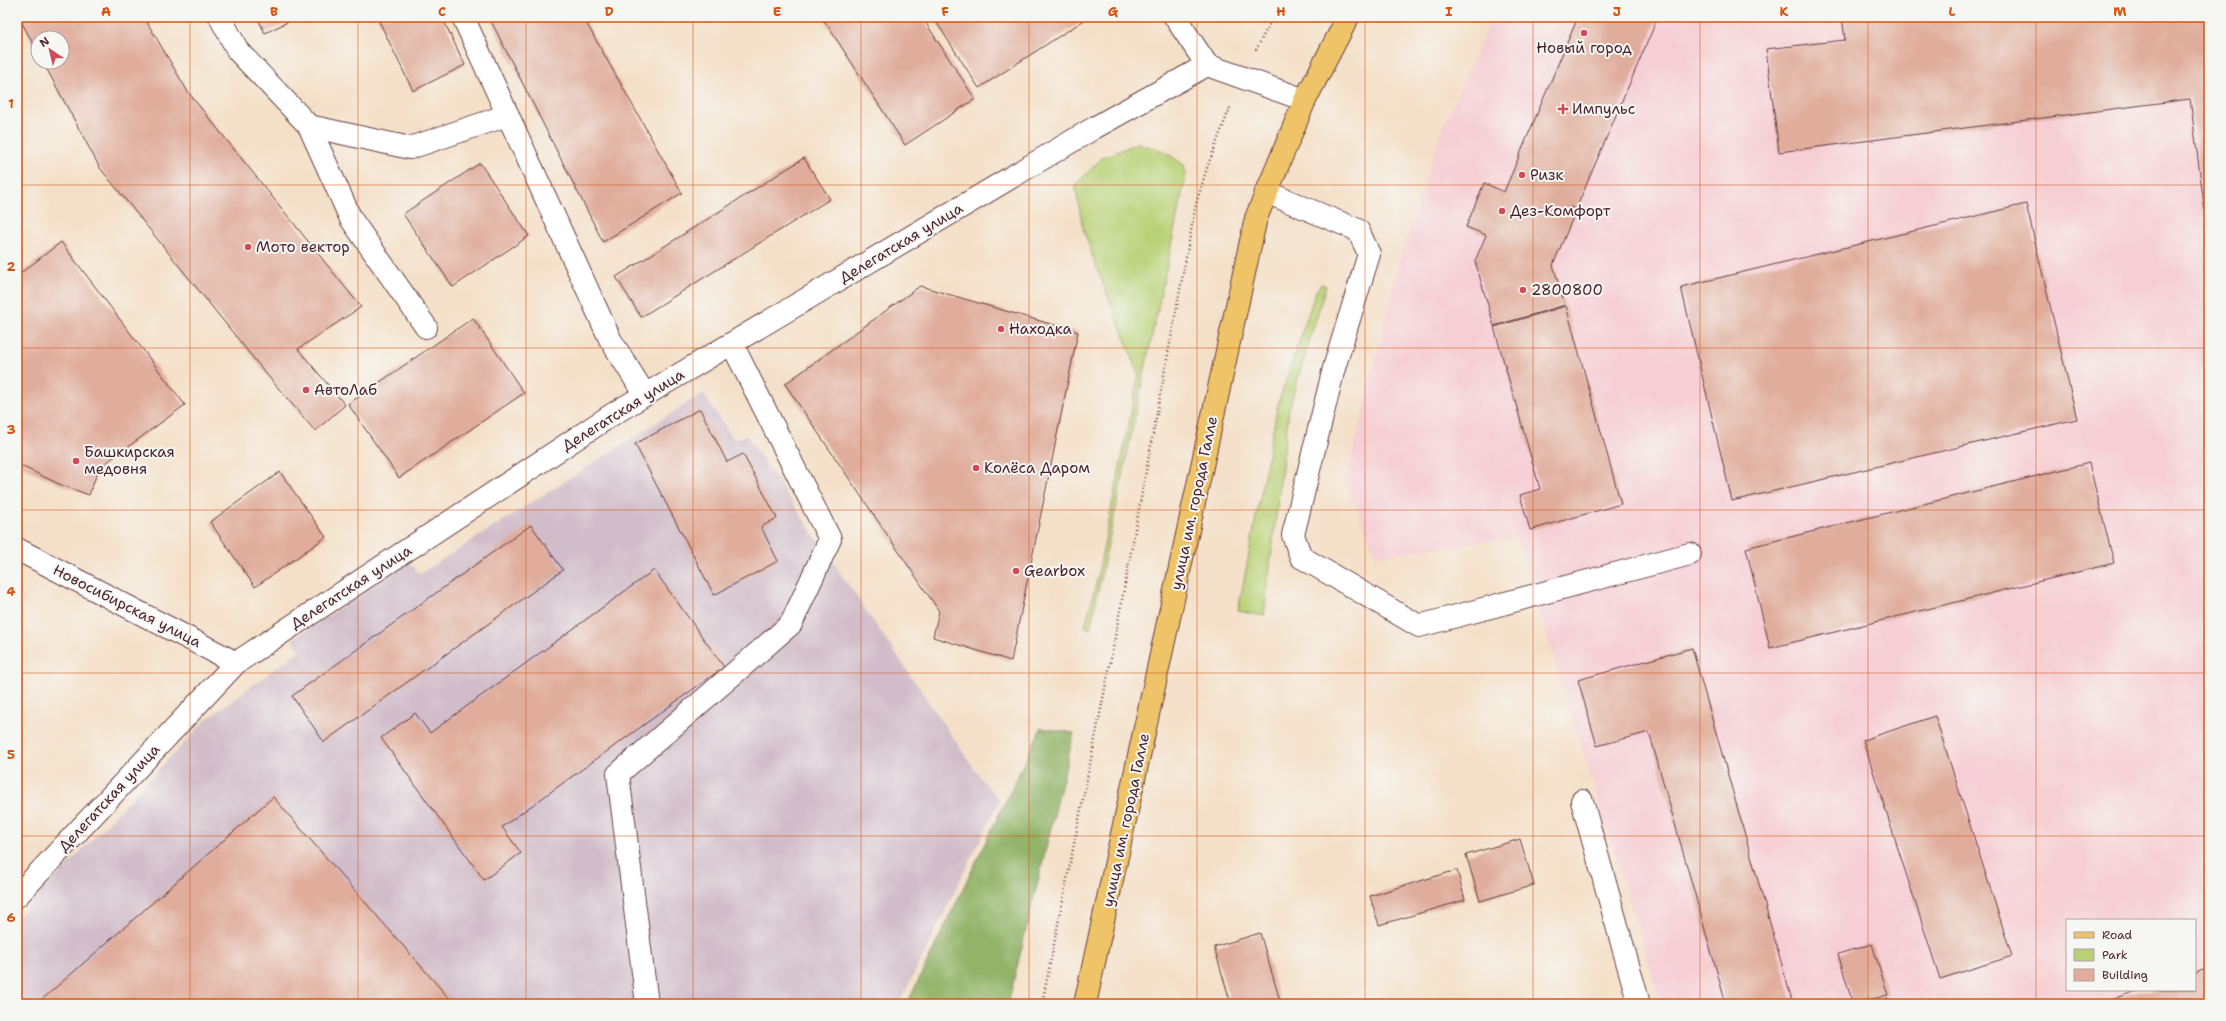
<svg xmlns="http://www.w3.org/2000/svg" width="2226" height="1021" font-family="'Shantell Sans',sans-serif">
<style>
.built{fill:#f6cfd6;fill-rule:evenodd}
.industrial{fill:#d1bdc9}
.green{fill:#b9d176;stroke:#827850}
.forest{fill:#92b367;stroke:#6e6949}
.building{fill:#e0ad9c}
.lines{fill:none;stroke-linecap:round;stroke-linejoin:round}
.minor-casing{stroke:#643c43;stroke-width:24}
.major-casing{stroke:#643c43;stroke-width:24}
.path{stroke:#643c43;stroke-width:2.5;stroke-dasharray:1 3;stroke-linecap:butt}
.minor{stroke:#fff;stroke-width:22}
.major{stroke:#efc469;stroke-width:22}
.grid{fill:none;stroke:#d8530f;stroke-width:1;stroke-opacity:0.55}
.poi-dot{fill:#d1495b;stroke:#f6f6f2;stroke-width:1.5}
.labels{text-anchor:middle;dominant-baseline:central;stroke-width:4;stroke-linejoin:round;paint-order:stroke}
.poi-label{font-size:15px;fill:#4a1f2b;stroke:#f6f6f2;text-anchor:start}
.street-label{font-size:15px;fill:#4a1f2b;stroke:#f6f6f2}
.neatline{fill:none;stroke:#d8530f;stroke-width:1.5}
.grid-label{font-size:13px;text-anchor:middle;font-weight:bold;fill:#d8530f}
</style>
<rect width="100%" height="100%" fill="#f6f6f2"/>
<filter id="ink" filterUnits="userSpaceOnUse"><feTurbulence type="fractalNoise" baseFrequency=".025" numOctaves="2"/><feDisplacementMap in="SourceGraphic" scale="8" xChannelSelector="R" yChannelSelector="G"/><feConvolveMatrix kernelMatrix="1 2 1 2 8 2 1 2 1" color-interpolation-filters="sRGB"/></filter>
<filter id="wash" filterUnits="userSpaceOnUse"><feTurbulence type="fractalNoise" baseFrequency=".012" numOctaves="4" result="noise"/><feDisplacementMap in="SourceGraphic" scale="16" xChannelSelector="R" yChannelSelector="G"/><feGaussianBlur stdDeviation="0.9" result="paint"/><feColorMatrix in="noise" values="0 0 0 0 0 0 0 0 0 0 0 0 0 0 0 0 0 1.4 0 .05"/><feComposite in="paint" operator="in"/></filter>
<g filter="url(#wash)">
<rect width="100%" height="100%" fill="#f4e0c8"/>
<!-- built -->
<path class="built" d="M1492 17H2209V1004H1661L1516 537 1376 556 1346 483 1395 277 1440 134ZM2067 920H2195V990H2067Z"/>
<!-- industrial -->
<path class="industrial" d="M703 393 734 440 746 435 982 780 1000 800 899 1004H17V918L206 720 300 650 292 640 408 562 420 574Z"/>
<!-- green -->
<path class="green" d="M1137 143 1164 151 1184 165 1186 175 1090 629 1085 627 1096 584 1139 374 1096 266 1083 228 1075 185 1102 158Z
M1321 284 1326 286 1289 408 1264 616 1238 611 1278 404 1316 291Z"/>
<!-- forest -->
<path class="forest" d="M1041 728 1074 733 1008 1004H907Z"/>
<g id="blocks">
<!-- building -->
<path class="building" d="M19 17H144L188 92 361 307 298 349 345 405 315 431 267 375 100 168 43 62H62V38H38V53Z
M257 17H298L265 33Z
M377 17H442L465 65 413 91Z
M489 17H583L682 193 603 242Z
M822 17H922L975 99 905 145Z
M933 17H1089L979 88Z
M1578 17H1658L1576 209 1569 207 1576 210 1553 265 1565 305 1494 326 1475 261 1486 235 1466 227 1484 183 1504 192Z
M1842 17H2209V242L2190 99 1779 152 1766 49 1845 40Z
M804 158 830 199 641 317 616 277Z
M480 163 529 236 453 287 403 214Z
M2026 204 2077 419 1732 501 1681 287Z
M61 242 185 405 99 468 89 495 59 484 17 464V276Z
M920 286 1078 332 1011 661 933 637 939 611 785 384Z
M1566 306 1621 504 1530 530 1520 495 1540 489 1494 327Z
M473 318 524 393 399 478 348 404Z
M700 409 727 462 743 454 777 518 761 527 778 561 714 595 635 444Z
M2089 463 2114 563 1770 648 1746 548Z
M280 472 326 537 255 587 210 522Z
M531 525 563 570 324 742 292 696Z
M654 570 724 667 502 827 521 853 484 880 381 738 415 713 430 733Z
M1692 648 1793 1004H1726L1649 732 1597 746 1578 680Z
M1935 716 2012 956 1940 979 1863 740Z
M273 797 454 1004H37Z
M1520 839 1534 885 1480 901 1466 855Z
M1457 870 1465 900 1379 925 1370 896Z
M1260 933 1281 1004H1231L1214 947Z
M1872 944 1888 995 1853 1004 1838 954Z
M2209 968V1004H2096L2140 990H2195V973Z
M1888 998 1890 1004H1869Z"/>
</g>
</g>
<g filter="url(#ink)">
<use href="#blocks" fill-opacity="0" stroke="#643c43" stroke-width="1"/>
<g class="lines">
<!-- minor casing -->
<g class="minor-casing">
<path id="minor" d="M220 17 238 51 309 126 410 148 508 115
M463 17 610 339 645 395
M1175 17 1207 65
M309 126 351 219 426 327
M1266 192 1358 230 1369 254 1334 368 1293 535 1301 557 1419 626 1690 554
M17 549 236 663
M1582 801 1639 1004
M17 896 236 663 613 414 1094 128 1207 65 1305 100
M647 1004 618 774 791 624 830 539 732 344"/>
</g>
<!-- major casing -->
<g class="major-casing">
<path id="major" d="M1085 1004 1256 218 1305 100 1348 17"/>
</g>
<!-- path -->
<path class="path" d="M1256 50 1273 17
M1042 1004 1110 664 1196 204 1208 165 1231 105"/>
<!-- minor -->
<use href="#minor" class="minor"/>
<!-- major -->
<use href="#major" class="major"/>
</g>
</g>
<!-- grid -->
<path class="grid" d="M190 17V1004M358 17V1004M526 17V1004M693 17V1004M861 17V1004M1029 17V1004M1197 17V1004M1365 17V1004M1533 17V1004M1700 17V1004M1868 17V1004M2036 17V1004M17 185H2209M17 348H2209M17 510H2209M17 673H2209M17 836H2209"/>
<!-- markers -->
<g class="poi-dot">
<circle cx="1584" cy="33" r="4"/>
<path d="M1561 103h4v4h4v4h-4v4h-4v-4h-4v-4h4z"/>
<circle cx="1522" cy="175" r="4"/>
<circle cx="1502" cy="211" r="4"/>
<circle cx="248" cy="247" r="4"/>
<circle cx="1523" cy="290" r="4"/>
<circle cx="1001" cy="329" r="4"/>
<circle cx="306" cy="390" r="4"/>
<circle cx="76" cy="461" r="4"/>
<circle cx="976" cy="468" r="4"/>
<circle cx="1016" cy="571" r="4"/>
</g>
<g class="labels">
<!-- poi labels -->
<g class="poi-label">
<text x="1584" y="48" text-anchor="middle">Новый город</text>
<text x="1572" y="109">Импульс</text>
<text x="1530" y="175">Ризк</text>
<text x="1510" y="211">Дез‑Комфорт</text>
<text x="256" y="247">Мото вектор</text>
<text x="1531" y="290">2800800</text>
<text x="1009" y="329">Находка</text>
<text x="314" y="390">АвтоЛаб</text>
<text x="84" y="452">Башкирская<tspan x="84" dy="17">медовня</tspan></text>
<text x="984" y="468">Колёса Даром</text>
<text x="1024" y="571">Gearbox</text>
</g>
<!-- street labels -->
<g class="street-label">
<text transform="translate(901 243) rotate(-31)">Делегатская улица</text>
<text transform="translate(623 410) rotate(-32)">Делегатская улица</text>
<text transform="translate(1194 503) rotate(-78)">улица им. города Галле</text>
<text transform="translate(351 587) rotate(-33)">Делегатская улица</text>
<text transform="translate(127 606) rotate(27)">Новосибирская улица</text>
<text transform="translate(109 798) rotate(-47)">Делегатская улица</text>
<text transform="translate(1126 820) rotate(-78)">улица им. города Галле</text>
</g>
</g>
<!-- margin -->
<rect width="2226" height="1021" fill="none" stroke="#f6f6f2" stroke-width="44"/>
<!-- legend -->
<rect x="2066" y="919" width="130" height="72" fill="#f6f6f2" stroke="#b1a0a2"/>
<rect x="2074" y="932" width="20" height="6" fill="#efc469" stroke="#b1a0a2"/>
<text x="2102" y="939" font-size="12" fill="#4a1f2b">Road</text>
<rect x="2074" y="949" width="20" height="12" fill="#b9d176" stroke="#b1a0a2"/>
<text x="2102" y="959" font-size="12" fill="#4a1f2b">Park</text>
<rect x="2074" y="969" width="20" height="12" fill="#e0ad9c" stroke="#b1a0a2"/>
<text x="2102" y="979" font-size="12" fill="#4a1f2b">Building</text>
<!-- north arrow -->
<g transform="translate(50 50) rotate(325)"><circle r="19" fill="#f6f6f2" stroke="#b1a0a2"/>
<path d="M0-3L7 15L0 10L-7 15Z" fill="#d1495b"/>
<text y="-6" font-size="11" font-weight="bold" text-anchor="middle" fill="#4a1f2b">N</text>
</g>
<rect x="22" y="22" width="2182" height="977" class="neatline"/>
<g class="grid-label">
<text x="106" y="16">A</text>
<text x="274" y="16">B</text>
<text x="442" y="16">C</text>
<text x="609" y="16">D</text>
<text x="777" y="16">E</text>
<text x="945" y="16">F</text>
<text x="1113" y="16">G</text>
<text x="1281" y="16">H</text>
<text x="1449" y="16">I</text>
<text x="1617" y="16">J</text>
<text x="1784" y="16">K</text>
<text x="1952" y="16">L</text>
<text x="2120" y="16">M</text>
<text x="11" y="108">1</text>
<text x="11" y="271">2</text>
<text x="11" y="434">3</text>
<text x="11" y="596">4</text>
<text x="11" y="759">5</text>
<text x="11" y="922">6</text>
</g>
</svg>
